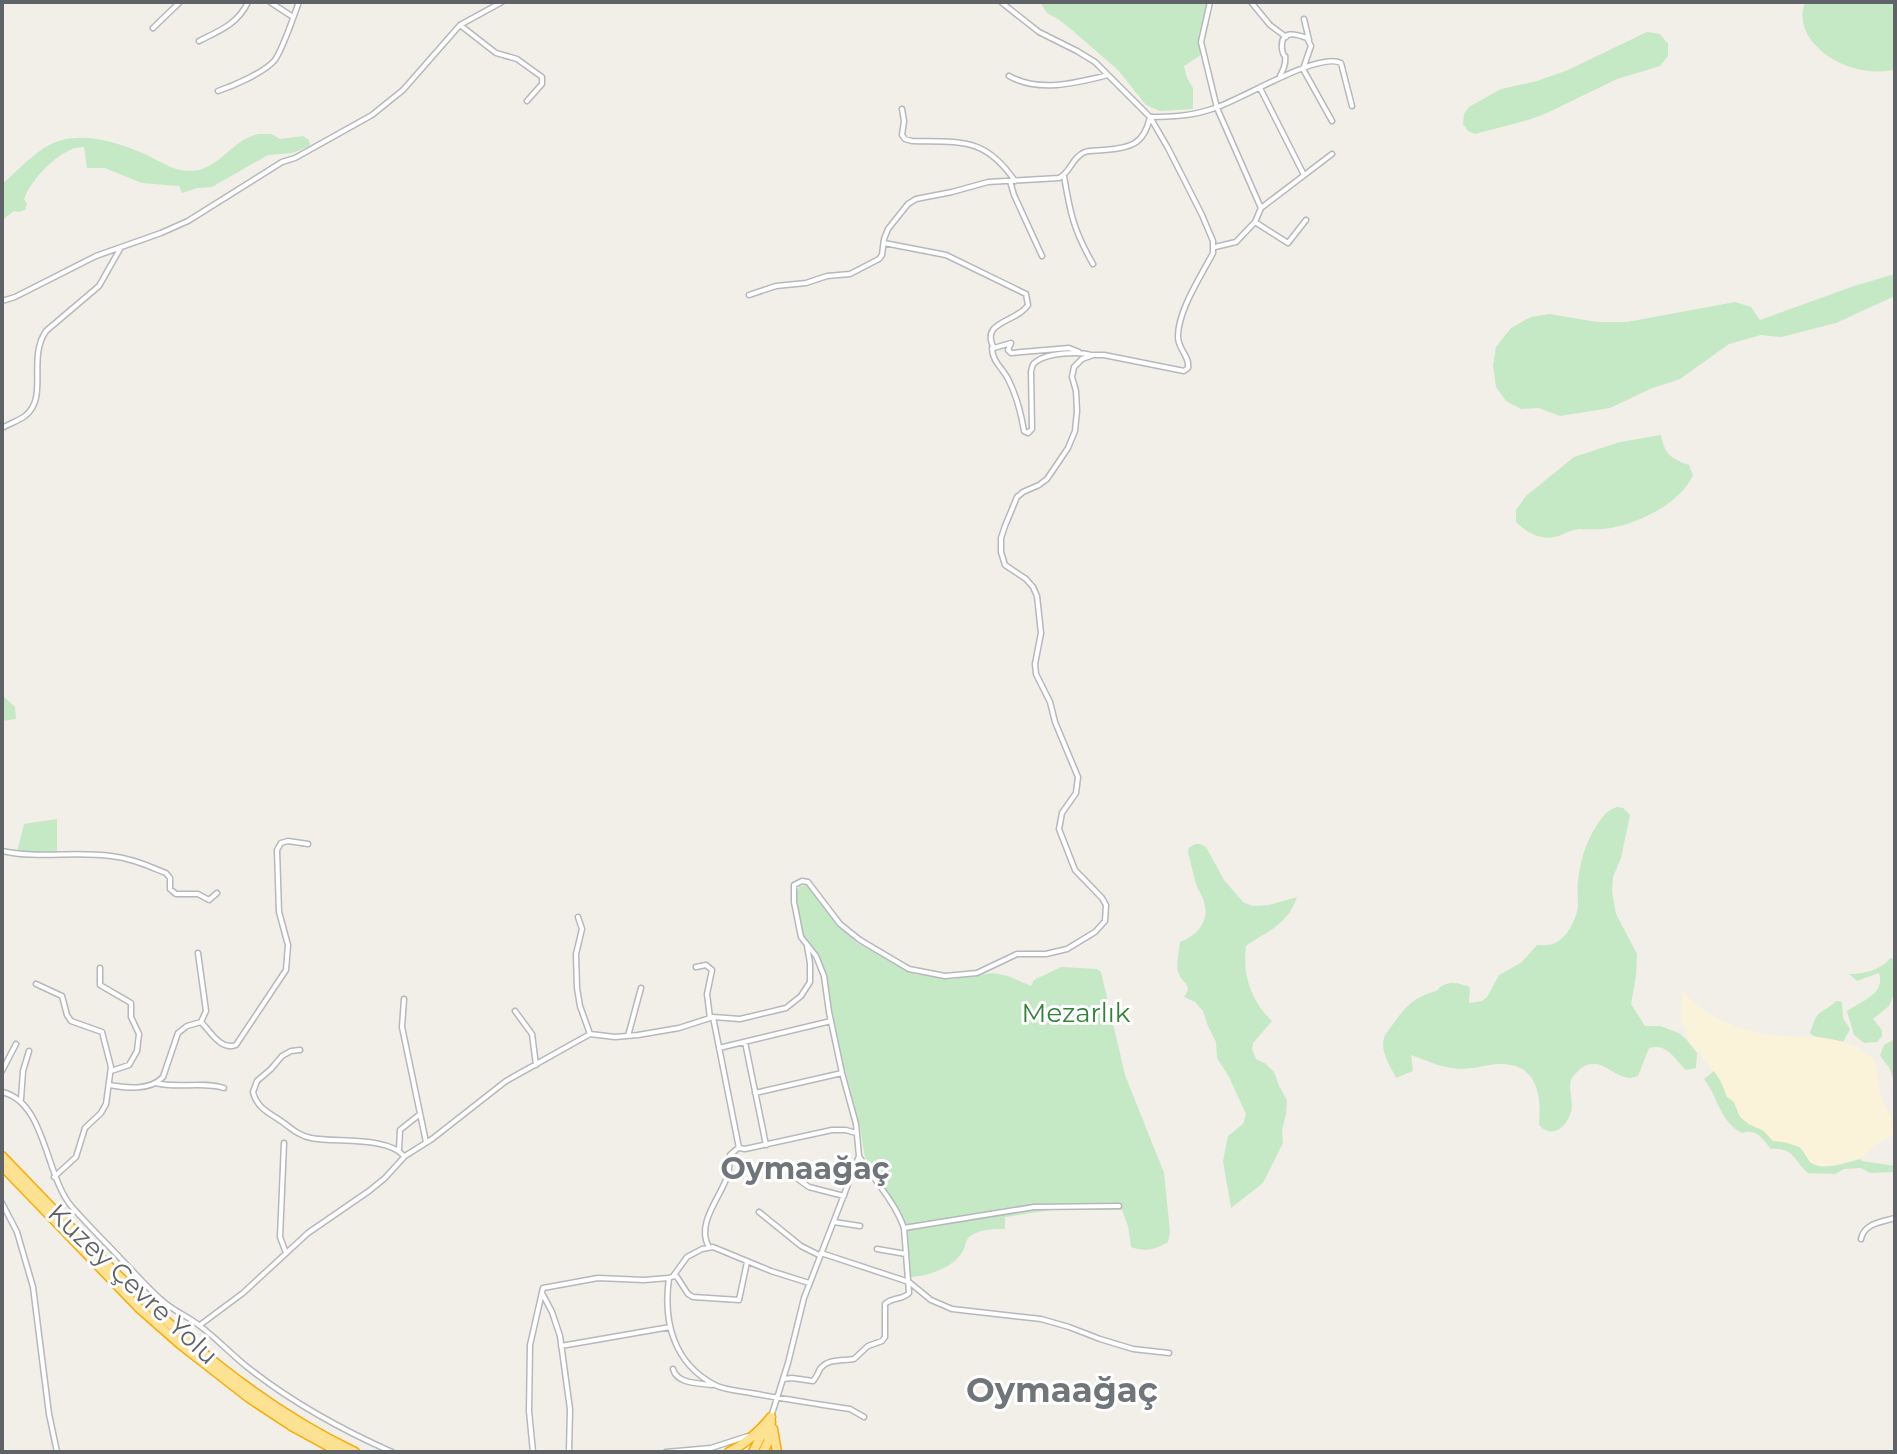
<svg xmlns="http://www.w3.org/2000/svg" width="1897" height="1454" font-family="Montserrat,sans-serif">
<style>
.green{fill:#c5e8c5}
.sand{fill:#fbf3d9}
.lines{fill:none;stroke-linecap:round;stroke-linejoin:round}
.street-casing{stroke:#b5b8bc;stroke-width:7}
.highway-casing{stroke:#f9ab00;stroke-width:11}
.street{stroke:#fff;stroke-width:4}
.highway{stroke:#fde293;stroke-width:8}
.labels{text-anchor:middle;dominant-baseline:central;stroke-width:6;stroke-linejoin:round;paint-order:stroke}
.park-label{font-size:26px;fill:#348238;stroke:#fff}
.street-label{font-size:26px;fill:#5f6368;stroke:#fff}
.quarter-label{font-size:30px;font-weight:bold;fill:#70757a;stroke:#fff}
.district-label{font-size:34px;font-weight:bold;fill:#70757a;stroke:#fff}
</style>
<rect width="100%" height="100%" fill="#f1efe8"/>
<!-- green -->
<path class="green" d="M1040 2H1209L1202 30 1201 55 1184 66 1187 78 1193 88V109L1160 111 1146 105 1118 70 1072 30 1058 19 1047 13Z
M1805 2H1895V70C1882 72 1870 72 1857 69 1827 62 1793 35 1805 2Z
M1647 32 1660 34 1668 44V56L1660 66 1617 79 1547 113 1528 120 1475 134 1468 131 1463 124 1464 114 1469 107 1501 89 1537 81 1568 70Z
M260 134H271L280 139 303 136 309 140 310 146 292 153 268 155 212 187 197 188 182 193 179 186 142 183 105 168H87L84 147C63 145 30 180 24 199L27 204 25 210 19 212 14 211 2 220V184C16 172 29 158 44 148 75 128 114 141 145 154 160 161 174 172 191 171 220 170 233 137 260 134Z
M1895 274V296L1836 323 1781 337 1761 335 1729 344 1680 379 1650 389 1610 408 1560 416 1539 408 1521 409 1506 401 1496 387 1493 365 1496 347 1511 328 1531 317 1549 314 1597 322H1627L1735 302 1751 307 1760 320 1854 286Z
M1661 435C1664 454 1672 459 1689 465L1693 475C1681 503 1639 523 1611 528 1600 530 1590 529 1579 529 1572 530 1568 532 1561 535 1544 542 1528 534 1516 522V510L1526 496 1574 457 1620 442Z
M2 695 15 707 16 719 2 721Z
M1617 807 1623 808 1630 815 1621 858 1613 877 1612 891 1616 914 1637 954 1636 976 1631 1004 1645 1026H1660L1679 1033 1686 1039 1697 1053 1696 1068 1686 1070C1674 1059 1668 1043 1649 1048L1638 1076C1615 1086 1603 1050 1579 1070 1577 1072 1572 1077 1571 1080 1568 1090 1574 1103 1571 1112 1566 1128 1552 1139 1539 1125 1542 1094 1537 1062 1497 1064 1485 1065 1473 1069 1460 1069 1443 1068 1427 1061 1411 1055L1413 1071 1396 1078C1389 1063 1379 1051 1385 1035 1400 1015 1408 999 1433 992 1443 989 1434 990 1444 985 1452 981 1461 984 1470 987L1469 1003 1482 1001 1487 997 1499 975 1522 962 1537 945C1543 945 1550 946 1555 943 1568 937 1576 919 1578 907 1578 898 1577 890 1578 881 1580 863 1585 844 1595 828 1601 819 1606 810 1617 807Z
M57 819V852H17L24 824Z
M1195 844H1200L1206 847 1224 880 1244 903 1254 906 1269 905 1297 897C1287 926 1268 930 1246 946 1242 975 1251 1001 1272 1021L1253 1043 1252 1049 1256 1059 1266 1064 1274 1072 1279 1086 1287 1100 1286 1114 1282 1130 1283 1143 1263 1183 1231 1208 1223 1161 1228 1136 1243 1124 1246 1114 1229 1077 1217 1058 1216 1042 1208 1026 1203 1011 1195 1002 1184 997C1194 983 1182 985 1178 972 1176 963 1179 952 1180 942 1197 936 1210 921 1204 902 1203 896 1198 890 1196 884 1193 874 1191 863 1188 852L1189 848Z
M806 885 812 889 835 921 857 943 914 974 952 979 993 973 1008 976 1031 986 1034 980 1061 967 1097 969 1101 972 1125 1075 1164 1173 1170 1232 1168 1242C1155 1250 1145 1252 1131 1247L1128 1226 1122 1210H1052L1005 1217V1229C995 1229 982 1229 972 1235 965 1239 966 1245 963 1251 953 1268 928 1276 911 1277L907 1226 895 1203 871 1171 865 1157 859 1122 838 1044 823 967 815 951 802 937 798 919 796 894 799 887Z
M1890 958 1895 959V992L1889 1006 1873 1019 1882 1030V1036L1877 1042 1864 1043 1854 1035 1847 1011C1861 1001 1886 994 1879 973L1857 981 1849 974C1864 974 1882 970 1890 958Z
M1836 1001 1842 1002 1843 1018 1850 1029 1843 1042 1814 1036 1810 1033C1811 1030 1815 1018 1817 1016 1818 1013 1832 1006 1836 1001Z
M1895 1039V1105C1890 1094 1896 1084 1891 1072 1889 1065 1883 1061 1880 1055L1884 1045Z
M1714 1071 1734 1102 1739 1115 1749 1124 1764 1131 1773 1141C1782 1141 1797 1142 1803 1151 1808 1157 1807 1161 1815 1165 1828 1170 1848 1162 1860 1159L1862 1161 1895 1166V1172L1870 1173 1861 1168 1844 1169 1835 1174 1808 1173C1794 1161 1794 1147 1771 1149 1763 1139 1756 1128 1742 1133 1720 1122 1718 1097 1704 1079Z"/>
<!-- sand -->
<path class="sand" d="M1682 990C1704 1018 1744 1033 1779 1036 1807 1038 1831 1034 1857 1048 1862 1051 1868 1054 1872 1059 1879 1069 1877 1083 1881 1095 1885 1108 1895 1121 1895 1134L1875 1145 1860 1159 1823 1166 1811 1163 1800 1147 1784 1142 1773 1141 1764 1131 1749 1124 1741 1118 1734 1102 1727 1097 1719 1077 1690 1043 1681 1018Z"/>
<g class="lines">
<!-- street casing -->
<g class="street-casing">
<path id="street" d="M270 2 293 17
M1210 2 1201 42 1217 108 1261 208
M1251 2 1270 25 1286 37
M1304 19 1309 40
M460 25 496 53 517 59 542 77V84L527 101
M153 28 180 2
M199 41C219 31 238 24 248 2
M1009 76C1039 93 1076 83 1108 75
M1280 76C1283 70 1284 69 1285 63 1286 49 1284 62 1282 49 1280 29 1296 34 1307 38L1311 46 1303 69 1332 121
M1260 88 1304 175
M218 91C233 86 263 73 274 61 282 52 294 15 299 2
M902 109 904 121 902 135 905 139 912 141C961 142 985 137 1015 181
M1064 176C1070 213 1074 231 1093 264
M1010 181 1014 195 1042 256
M1255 222 1288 243 1306 220
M884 243 946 255 1026 294 1028 305C1018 322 979 321 994 348L1011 343 1008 350 1011 353 1069 348 1079 352
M1215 247 1236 242 1255 222 1261 208 1332 154
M749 295 776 286 806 283 827 276 850 274 879 259 882 255 884 239 888 229 908 204 916 199 952 192 988 182 1059 178C1071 172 1072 157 1085 152 1091 150 1098 151 1104 150 1130 148 1144 145 1150 117 1172 117 1191 116 1212 109 1240 101 1318 51 1341 63L1352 106
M2 301 15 297 96 256 161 233 188 221 282 162 295 158 372 115 403 90 460 25 502 2
M992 348C992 362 1004 369 1009 381 1017 397 1021 413 1024 431L1028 433 1032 429 1031 372C1032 367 1032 364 1037 361 1048 353 1079 351 1091 355
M2 428C9 424 18 421 25 416 49 398 27 358 46 331L99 286 120 249
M2 851C38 859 75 851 111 856 131 858 148 866 166 873L170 878V889L176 894H198L209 900 217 893
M578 917 582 929 576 954 577 988 580 1006 590 1034
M198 953 206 1011 201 1022
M696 967 706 965 712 970 707 994 710 1018
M100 968V985L131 1003V1017L139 1034 137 1051 129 1065 111 1071
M36 984 62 996 67 1015 71 1021 102 1032 111 1067 106 1104 101 1113 85 1128 76 1157 54 1177
M404 999 402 1027 426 1142
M515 1011 532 1034 536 1065
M713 1017 739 1148 745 1149 832 1130H846L856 1133
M628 1036 641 988
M745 1042 766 1145
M719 1048 831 1021
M300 1050 291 1051 282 1056 271 1069 257 1081 253 1092C256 1106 267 1112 278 1119 289 1126 298 1136 311 1138 336 1143 387 1136 404 1156
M2 1071 16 1044
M156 1083C178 1089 202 1081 224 1088
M109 1085C126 1088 150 1091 163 1077L178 1033 187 1026 201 1022C211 1032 221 1051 236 1045L286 970 288 945 279 912 277 850 281 843 288 841 308 844
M2 1092C46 1102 45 1176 72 1207 88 1225 105 1242 122 1260 136 1274 149 1290 165 1303 176 1312 189 1317 200 1326 216 1338 230 1353 246 1366 291 1402 340 1429 392 1452
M755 1093 842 1073
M21 1099 23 1071 29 1051
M284 1143 280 1237 286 1253
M399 1150 400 1130 420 1114
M795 1177 809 1187 844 1196
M2 1203 17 1232 33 1287 49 1414 57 1452
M759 1212 801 1246 819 1255
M834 1222 860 1226
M904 1228 1034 1207 1119 1206
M1861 1239C1864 1223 1882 1222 1895 1218
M709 1247C695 1223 722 1196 728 1174 730 1168 729 1162 730 1155L738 1148
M877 1249 906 1254
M821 1253 909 1282 931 1300 952 1309 1041 1319 1069 1327 1100 1339 1133 1349 1169 1353
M747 1262 739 1300 693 1297 688 1294 677 1277 674 1276 669 1278C663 1321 673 1363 715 1385 725 1390 740 1391 751 1393 784 1399 817 1404 850 1409L864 1417
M674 1275 687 1257 702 1249 713 1247 771 1271 809 1283
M543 1295 552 1312 560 1336 570 1409 569 1452
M200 1325 243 1293 308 1233 369 1191 385 1178 405 1156 432 1139 506 1081 590 1034 615 1037 638 1035 679 1028 713 1017 740 1019 786 1008 801 996 810 982V963L807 946
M561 1346 670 1327
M673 1369C677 1384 698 1383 712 1385
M783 1379 792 1378 813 1381C816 1378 818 1373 820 1369 828 1358 843 1361 854 1359L868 1346 882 1341 885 1337V1304C892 1297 903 1300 909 1293L904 1228C895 1202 874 1180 859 1156
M771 1417 788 1363 804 1298 859 1156 856 1124 842 1073 829 1012 824 976 816 956 801 937 794 902V885L802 881 808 882 840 924 860 940 909 969 945 976 977 973 1017 954H1046L1067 949 1095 932 1105 921 1106 905 1102 898 1075 870 1059 829 1062 813 1076 793 1078 777 1055 722 1050 702 1036 674 1035 664 1041 633 1037 596 1033 587 1026 579 1005 565 1001 552V538L1005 526 1017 497 1023 492 1039 485 1047 479 1068 448 1075 431 1077 411 1076 391 1072 377 1074 367 1082 359 1093 355H1104L1184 371 1188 368C1190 357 1179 350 1178 338 1177 312 1201 276 1213 253V241L1202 215 1168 148 1150 117 1095 62 1077 51 1039 32 1001 2
M533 1452 529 1411 530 1345 543 1288 598 1278 644 1280 669 1278
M666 1452 711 1448 748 1436"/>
</g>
<!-- highway casing -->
<g class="highway-casing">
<path id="highway" d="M2 1156C108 1266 214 1385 355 1452
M2 1166 139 1308 181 1345 249 1398 293 1427 339 1452
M773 1429 777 1452
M729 1452C747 1443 759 1432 771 1417
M753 1452 765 1428
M763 1452 768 1442 771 1422"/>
</g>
<!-- street -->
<use href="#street" class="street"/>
<!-- highway -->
<use href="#highway" class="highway"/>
</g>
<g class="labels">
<!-- park labels -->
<g class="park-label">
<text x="1076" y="1013">Mezarlık</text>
</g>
<!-- street labels -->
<g class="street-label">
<text transform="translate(133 1284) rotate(43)">Kuzey Çevre Yolu</text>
</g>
<!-- quarter labels -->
<g class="quarter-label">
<text x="805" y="1168">Oymaağaç</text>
</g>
<!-- district labels -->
<g class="district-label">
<text x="1062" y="1390">Oymaağaç</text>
</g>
</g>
<!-- border -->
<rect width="1897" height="1454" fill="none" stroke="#5f6368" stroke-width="8"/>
</svg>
